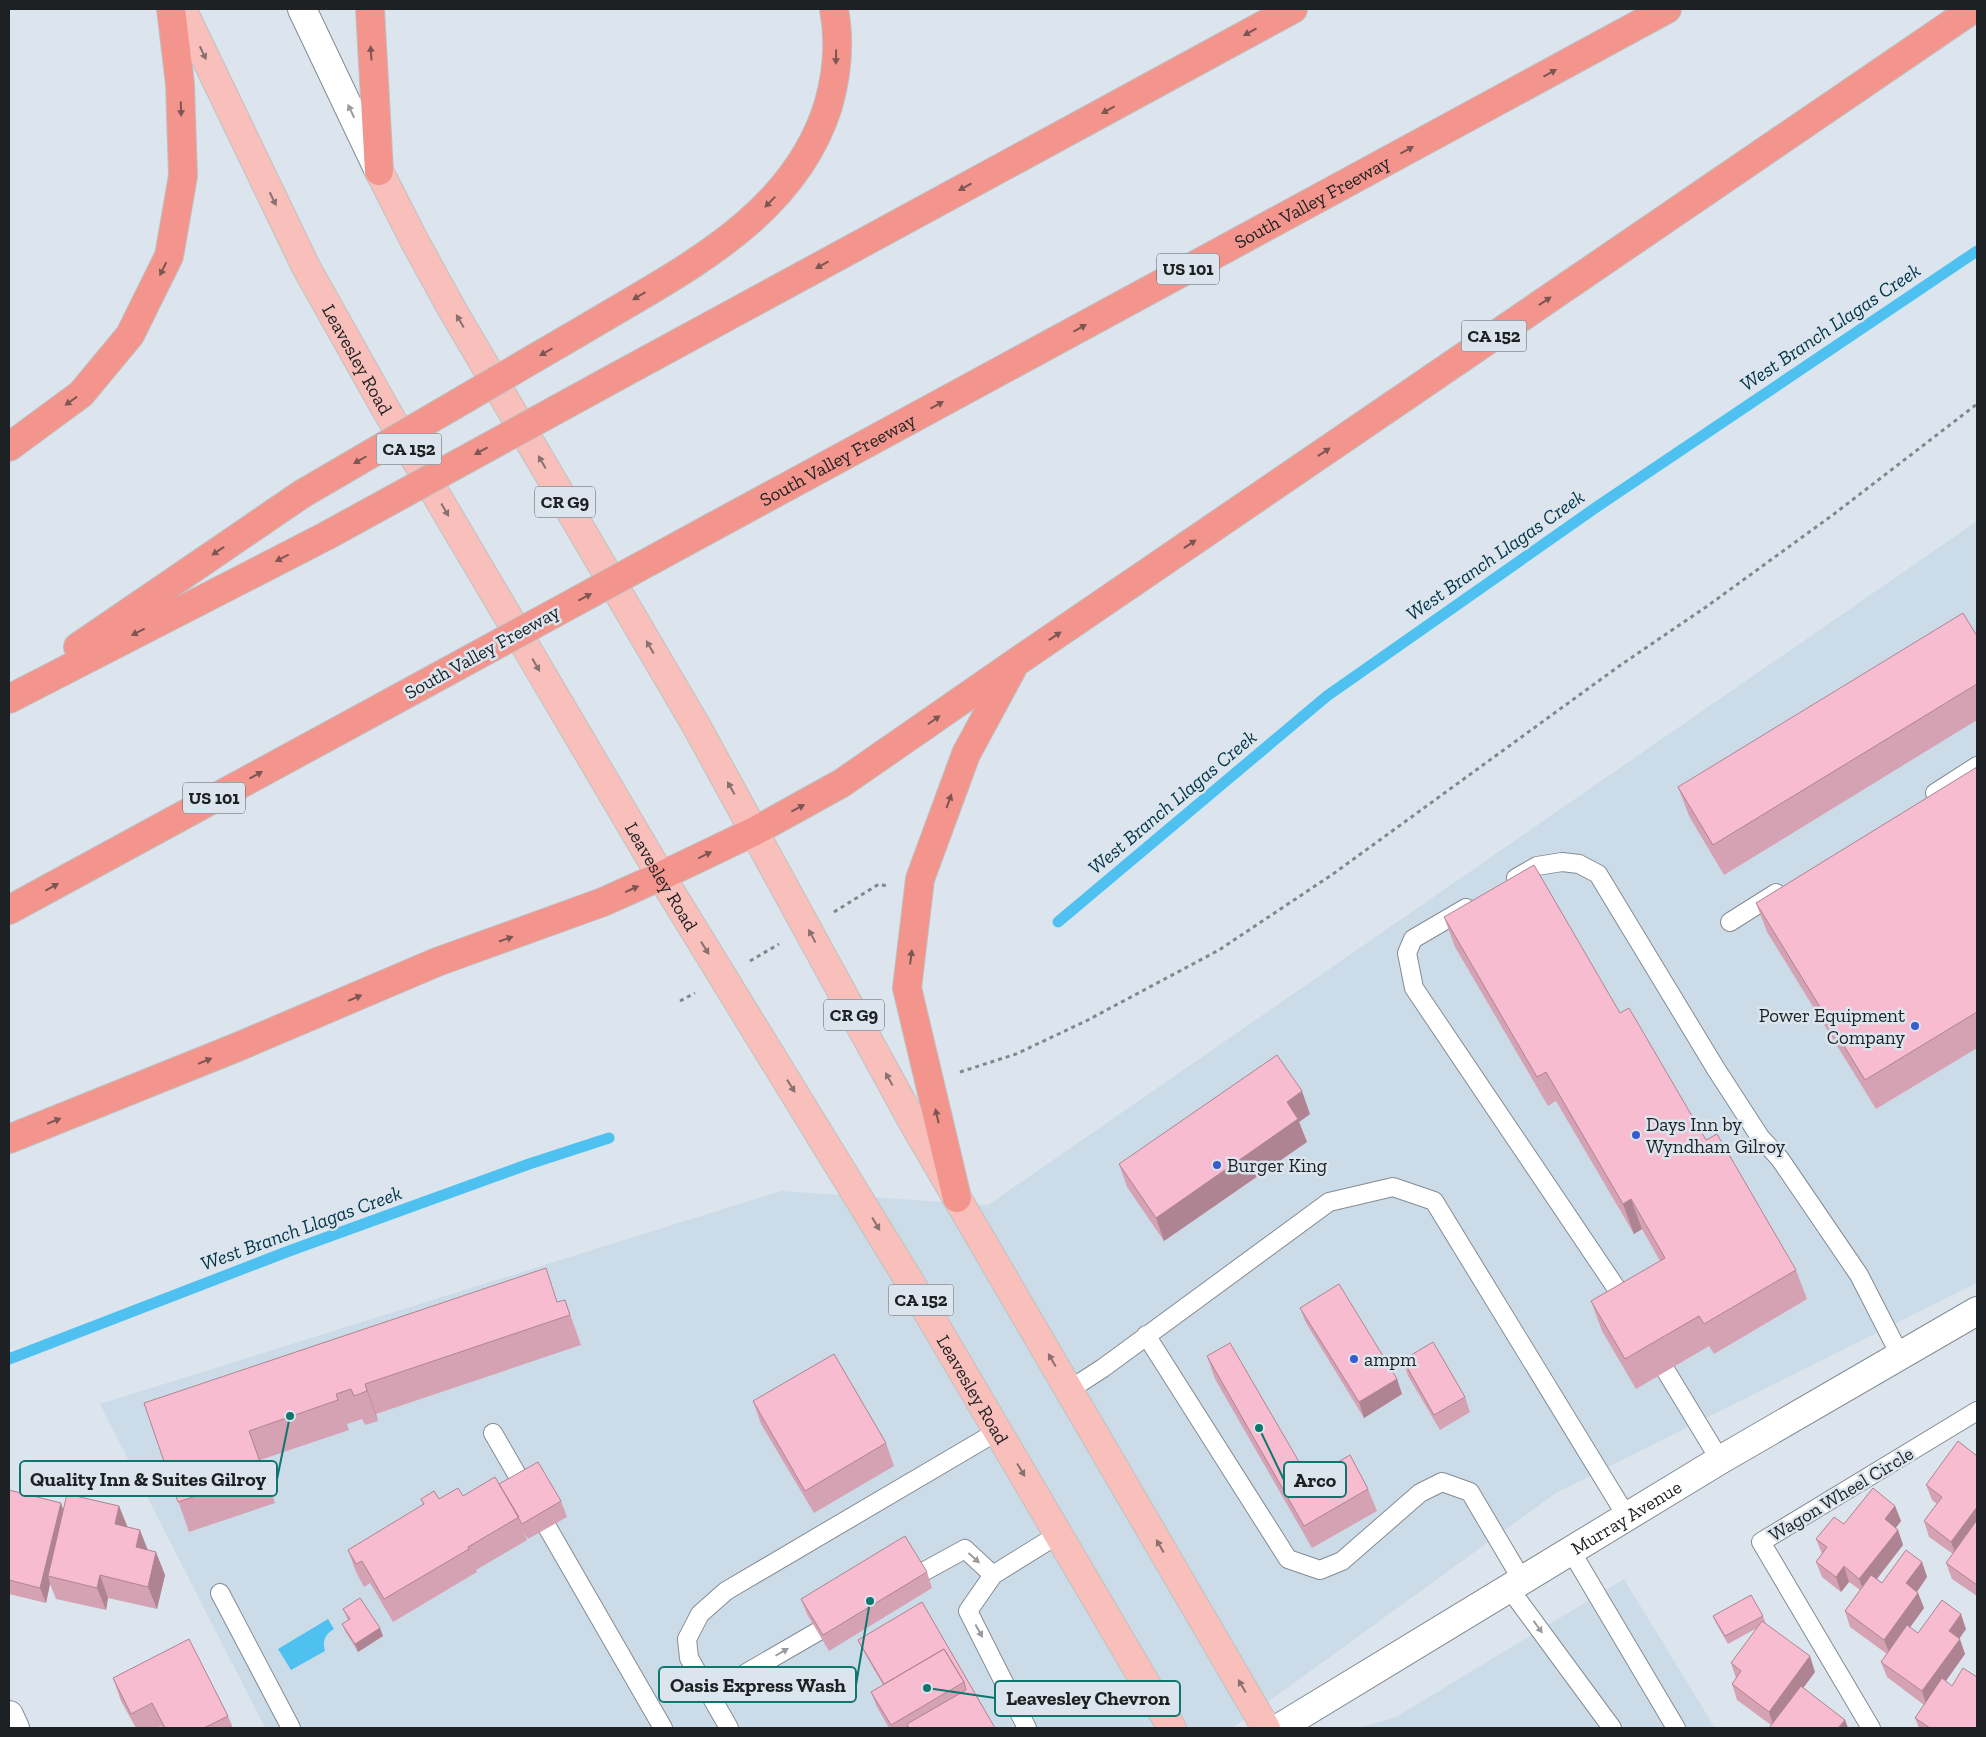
<svg xmlns="http://www.w3.org/2000/svg" width="1986" height="1737" font-family="'Zilla Slab',serif">
<style>
.built{fill:#ccdbe8}
.water{fill:#4fc1f0}
.lines{fill:none;stroke-linecap:round;stroke-linejoin:round}
.stream{stroke:#4fc1f0;stroke-width:11}
.lane-casing{stroke:#848c93;stroke-width:20}
.street-casing{stroke:#848c93;stroke-width:30}
.secondary-casing{stroke:#848c93;stroke-width:30}
.primary-casing{stroke:#c0c1c1;stroke-width:30}
.highway-casing{stroke:#c0c1c1;stroke-width:30}
.path{stroke:#81878c;stroke-width:3;stroke-dasharray:4 4;stroke-linecap:butt}
.lane{stroke:#fff;stroke-width:18}
.street{stroke:#fff;stroke-width:28}
.secondary{stroke:#fff;stroke-width:28}
.primary{stroke:#f8bfbb;stroke-width:28}
.highway{stroke:#f3958d;stroke-width:28}
.highway-bridge-casing{stroke:#c0c1c1;stroke-width:30;stroke-linecap:butt}
.highway-bridge{stroke:#f3958d;stroke-width:28}
.wall{fill:#d5a2b3}
.shaded-wall{fill:#ae8492}
.building{fill:#f8bcd0;stroke:#ae8492}
.oneway{fill:#7d5553}
.oneway2{fill:#8a706f}
.oneway3{fill:#999b9c}
.poi-dot{fill:#385ccd;stroke:#dce5ed;stroke-width:2}
.labels{text-anchor:middle;dominant-baseline:central;stroke-width:5;stroke-linejoin:round;paint-order:stroke}
.shield{fill:#dce5ed;stroke:#565c60;stroke-width:1}
.shield-label{font-size:18px;font-weight:bold;fill:#1d2123}
.street-label{font-size:19px;fill:#1d2123;stroke:#dce5ed}
.poi-label{font-size:19px;fill:#1d2123;stroke:#dce5ed;text-anchor:start}
.water-label{font-size:20px;font-style:italic;fill:#003548;stroke:#dce5ed}
.leader{fill:none;stroke:#0f766e;stroke-width:2}
.callout-dot{fill:#0f766e;stroke:#dce5ed;stroke-width:2}
.callout{fill:#dce5ed;stroke:#0f766e;stroke-width:2}
.callout-label{font-size:20px;text-anchor:middle;font-weight:bold;fill:#1d2123}
</style>
<rect width="100%" height="100%" fill="#dce5ed"/>
<!-- built -->
<path class="built" d="M1977 521V1283L1556 1493 1232 1728H265L100 1404 781 1191 988 1205Z
M1624 1579 1715 1728H1357L1396 1717Z"/>
<!-- water -->
<path class="water" d="M328 1619 334 1629C325 1634 322 1641 325 1651L291 1670 278 1649Z"/>
<g class="lines">
<!-- stream -->
<path class="stream" d="M1058 922 1327 696 1598 506 1977 251
M9 1359 289 1251 529 1164 609 1138"/>
<!-- lane casing -->
<g class="lane-casing">
<path id="lane" d="M1935 793 1977 766
M1516 878 1537 866 1562 862 1579 864 1598 874 1716 1069 1760 1137 1780 1159 1859 1275 1901 1357
M1466 908 1413 939 1407 953 1414 988 1629 1307
M1730 922 1776 893
M1146 1335 1288 1559 1320 1570 1342 1561 1420 1493 1442 1482 1470 1492 1522 1580
M1666 1371 1720 1460
M1069 1390 1103 1368 1329 1202 1393 1187 1434 1201 1627 1517
M493 1433 663 1728
M1571 1551 1676 1728
M923 1572 965 1549 993 1575
M1509 1588 1612 1728
M220 1593 291 1728
M710 1694 817 1632
M729 1728 689 1658 687 1639 700 1614 726 1591 998 1431
M1027 1728 968 1611 993 1575 1059 1534
M1871 1728 1761 1542 1977 1411"/>
</g>
<!-- street casing -->
<g class="street-casing">
<path id="street" d="M9 1715 15 1728"/>
</g>
<!-- secondary casing -->
<g class="secondary-casing">
<g id="secondary">
<path d="M302 9 379 171"/>
<path id="s1" d="M1279 1728 1720 1460 1977 1311"/>
</g>
</g>
<!-- primary casing -->
<g class="primary-casing">
<g id="primary">
<path id="s2" d="M182 9 306 267 385 408 661 876 910 1282 1172 1728"/>
<path d="M379 171 414 240 453 311 697 727 915 1126 1266 1728"/>
</g>
</g>
<!-- highway casing -->
<g class="highway-casing">
<g id="highway">
<path d="M370 9 379 171"/>
<path d="M588 327C681 271 793 218 828 106 837 75 840 41 834 9"/>
<path d="M616 377 1293 9"/>
<path d="M9 447 81 394 130 335 169 256 183 176 180 84 171 9"/>
<path id="s3" d="M709 529 1667 9"/>
<path d="M78 647 302 494"/>
<path d="M9 699 326 536"/>
<path d="M9 910 419 687"/>
<path d="M9 1139 240 1046 437 962 603 902 661 876 755 831 842 783 1015 663 1973 9"/>
<path d="M957 1198 907 988 920 879 966 754 1012 669"/>
</g>
</g>
<!-- path -->
<path class="path" d="M834 912 879 884 887 886
M750 961 779 944
M680 1001 695 993
M960 1072 1016 1054 1086 1021 1219 950 1333 874 1622 664 1706 607 1834 514 1977 404"/>
<!-- lane -->
<use href="#lane" class="lane"/>
<!-- street -->
<use href="#street" class="street"/>
<!-- secondary -->
<use href="#secondary" class="secondary"/>
<!-- primary -->
<use href="#primary" class="primary"/>
<!-- highway -->
<use href="#highway" class="highway"/>
<!-- highway-bridge casing -->
<g class="highway-bridge-casing">
<path id="highway-bridge" d="M302 494 588 327
M326 536 616 377
M419 687 709 529"/>
</g>
<!-- highway-bridge -->
<use href="#highway-bridge" class="highway-bridge"/>
</g>
<!-- wall -->
<path class="wall" d="M1977 636V720L1724 875 1689 816 1678 787Z
M1977 767V1048L1876 1109 1767 932 1756 903Z
M1444 917 1620 1013 1706 1140 1796 1270 1807 1299 1714 1354 1709 1346 1636 1389 1602 1331 1591 1301 1660 1261 1642 1229 1634 1234 1556 1101 1548 1106 1455 947Z
M1310 1114 1299 1122 1307 1142 1164 1241 1127 1187 1119 1164Z
M565 1300 581 1345 376 1414 378 1421 365 1425 362 1419 347 1424 349 1430 260 1460 275 1503 189 1532 144 1403Z
M1300 1308 1397 1379 1402 1394 1364 1418 1306 1323Z
M1207 1356 1309 1479 1368 1489 1377 1511 1312 1548 1215 1379Z
M1403 1360 1465 1397 1470 1412 1440 1430 1408 1376Z
M753 1401 886 1443 894 1466 814 1513 761 1424Z
M1977 1456V1596L1952 1579 1946 1563 1953 1554 1929 1537 1924 1521 1937 1504 1932 1500 1926 1485Z
M500 1485 561 1501 567 1517 528 1539 524 1533 527 1540 476 1570 477 1572 393 1622 370 1583 364 1587 356 1572 348 1550 423 1505 421 1499H439L463 1496Z
M9 1490 61 1503 63 1509 119 1506 127 1527 148 1550 165 1575 157 1609 108 1598 106 1610 56 1599 50 1584 46 1603 9 1594Z
M1895 1506 1901 1521 1896 1528 1898 1530 1903 1545 1877 1579 1882 1583 1922 1562 1927 1577 1917 1592 1918 1593 1924 1608 1910 1627 1918 1633 1966 1629 1959 1639 1965 1654 1946 1681 1977 1728H1919L1915 1718 1924 1705 1887 1677 1881 1662 1887 1654 1850 1627 1845 1611 1860 1590 1849 1582 1841 1592 1822 1577 1816 1562 1822 1554 1816 1539 1844 1524Z
M927 1572 932 1588 829 1651 807 1614 801 1599Z
M922 1602 995 1728H889L877 1707 871 1692 883 1685 861 1647 858 1640Z
M343 1609 383 1636 358 1652 345 1631 342 1624 348 1620Z
M1713 1616H1763L1766 1624 1815 1672 1803 1688 1845 1720 1848 1728H1769L1771 1725 1737 1700 1732 1684 1736 1678 1731 1663 1757 1628 1728 1644 1716 1623Z
M113 1678 228 1716 233 1728H162L161 1726 156 1728H136L121 1701Z"/>
<!-- shaded-wall -->
<path class="shaded-wall" d="M1302 1091 1310 1114 1299 1122 1307 1142 1164 1241 1156 1218 1287 1102Z
M1631 1199 1642 1229 1634 1234 1623 1204Z
M1397 1379 1402 1394 1364 1418 1359 1402Z
M365 1384 376 1414 378 1421 367 1391Z
M249 1431 260 1460 275 1503 264 1473Z
M61 1503 66 1518 48 1576 50 1584 46 1603 40 1588Z
M119 1506 128 1528 115 1524Z
M1895 1506 1901 1521 1890 1535 1885 1519Z
M1977 1507V1530L1957 1557 1951 1542Z
M140 1530 149 1553 136 1547Z
M1898 1530 1903 1545 1865 1594 1859 1579Z
M156 1552 165 1575 157 1609 148 1587Z
M1922 1562 1927 1577 1912 1599 1906 1583Z
M1844 1566 1849 1582 1841 1592 1836 1577Z
M100 1575 108 1598 106 1610 97 1588Z
M1918 1593 1924 1608 1890 1655 1884 1640Z
M1961 1614 1966 1629 1954 1646 1949 1631Z
M380 1628 383 1636 358 1652 355 1644Z
M1960 1639 1965 1654 1927 1707 1922 1691Z
M1810 1656 1815 1672 1774 1727 1769 1712Z
M1845 1720 1848 1728H1838Z"/>
<!-- building -->
<path class="building" d="M1963 613 1977 636V684L1713 845 1678 787Z
M1977 767V1012L1865 1080 1756 903Z
M1534 865 1620 1013 1629 1008 1706 1140 1717 1134 1796 1270 1704 1324 1699 1316 1625 1359 1591 1301 1665 1258 1631 1199 1623 1204 1546 1072 1537 1077 1444 917Z
M1277 1055 1302 1091 1287 1102 1298 1119 1156 1218 1119 1164Z
M546 1268 557 1302 565 1300 570 1315 365 1384 367 1391 354 1396 351 1389 336 1394 338 1400 249 1431 264 1473 178 1502 144 1403Z
M1339 1284 1397 1379 1359 1402 1300 1308Z
M1433 1342 1465 1397 1434 1415 1403 1360Z
M1230 1343 1309 1479 1350 1455 1368 1489 1304 1526 1207 1356Z
M834 1354 886 1443 805 1491 753 1401Z
M1958 1441 1977 1456V1507L1951 1542 1924 1521 1942 1497 1926 1485Z
M538 1462 561 1501 522 1524 499 1484Z
M495 1477 519 1517 468 1547 469 1549 384 1599 362 1561 356 1564 348 1550 424 1504 421 1499 434 1491 439 1499 458 1488 463 1496Z
M1873 1488 1895 1506 1885 1519 1898 1530 1859 1579 1844 1566 1836 1577 1816 1562 1827 1547 1816 1539 1834 1517 1844 1524Z
M9 1490 61 1503 40 1588 9 1580Z
M67 1494 119 1506 115 1524 140 1530 136 1547 156 1552 148 1587 100 1575 97 1588 48 1576Z
M1977 1520V1585L1946 1563Z
M905 1536 927 1572 823 1635 801 1599Z
M1906 1550 1922 1562 1906 1583 1918 1593 1884 1640 1845 1611 1871 1575 1882 1583Z
M1751 1595 1763 1616 1725 1636 1713 1616Z
M360 1598 380 1628 355 1644 342 1624 350 1619 343 1609Z
M1942 1600 1961 1614 1949 1631 1960 1639 1922 1691 1881 1662 1907 1625 1918 1633Z
M922 1602 995 1728H909L907 1724 966 1690 964 1682 944 1649 884 1684 858 1640Z
M1762 1621 1810 1656 1769 1712 1732 1684 1741 1671 1731 1663Z
M189 1639 228 1716 204 1728H165L152 1703 131 1714 113 1678Z
M944 1649 964 1682 891 1725 871 1692Z
M1963 1668 1977 1677V1728H1930L1915 1718 1942 1678 1952 1686Z
M1801 1686 1845 1720 1838 1728H1769Z"/>
<!-- one-way arrows -->
<defs><path id="oneway-solid" d="M-6-.8H1V-3.2L6.5 0L1 3.2V.8H-6Z" transform="scale(1.25)"/></defs>
<g class="oneway">
<use href="#oneway-solid" transform="translate(1250 32) rotate(151)"/>
<use href="#oneway-solid" transform="translate(371 53) rotate(-94)"/>
<use href="#oneway-solid" transform="translate(836 57) rotate(91)"/>
<use href="#oneway-solid" transform="translate(1550 73) rotate(-29)"/>
<use href="#oneway-solid" transform="translate(181 109) rotate(88)"/>
<use href="#oneway-solid" transform="translate(1108 110) rotate(151)"/>
<use href="#oneway-solid" transform="translate(1407 150) rotate(-29)"/>
<use href="#oneway-solid" transform="translate(965 187) rotate(151)"/>
<use href="#oneway-solid" transform="translate(770 202) rotate(134)"/>
<use href="#oneway-solid" transform="translate(822 265) rotate(151)"/>
<use href="#oneway-solid" transform="translate(163 269) rotate(116)"/>
<use href="#oneway-solid" transform="translate(639 296) rotate(149)"/>
<use href="#oneway-solid" transform="translate(1545 301) rotate(-34)"/>
<use href="#oneway-solid" transform="translate(1080 328) rotate(-29)"/>
<use href="#oneway-solid" transform="translate(546 352) rotate(150)"/>
<use href="#oneway-solid" transform="translate(71 401) rotate(144)"/>
<use href="#oneway-solid" transform="translate(937 405) rotate(-29)"/>
<use href="#oneway-solid" transform="translate(481 451) rotate(151)"/>
<use href="#oneway-solid" transform="translate(1324 452) rotate(-34)"/>
<use href="#oneway-solid" transform="translate(360 460) rotate(150)"/>
<use href="#oneway-solid" transform="translate(1190 544) rotate(-34)"/>
<use href="#oneway-solid" transform="translate(218 551) rotate(146)"/>
<use href="#oneway-solid" transform="translate(282 558) rotate(153)"/>
<use href="#oneway-solid" transform="translate(585 597) rotate(-28)"/>
<use href="#oneway-solid" transform="translate(138 632) rotate(153)"/>
<use href="#oneway-solid" transform="translate(1055 636) rotate(-34)"/>
<use href="#oneway-solid" transform="translate(934 720) rotate(-35)"/>
<use href="#oneway-solid" transform="translate(256 775) rotate(-29)"/>
<use href="#oneway-solid" transform="translate(949 801) rotate(-70)"/>
<use href="#oneway-solid" transform="translate(798 808) rotate(-28)"/>
<use href="#oneway-solid" transform="translate(705 855) rotate(-26)"/>
<use href="#oneway-solid" transform="translate(52 887) rotate(-29)"/>
<use href="#oneway-solid" transform="translate(632 889) rotate(-24)"/>
<use href="#oneway-solid" transform="translate(506 939) rotate(-19)"/>
<use href="#oneway-solid" transform="translate(911 957) rotate(-83)"/>
<use href="#oneway-solid" transform="translate(355 998) rotate(-23)"/>
<use href="#oneway-solid" transform="translate(205 1061) rotate(-22)"/>
<use href="#oneway-solid" transform="translate(937 1116) rotate(-103)"/>
<use href="#oneway-solid" transform="translate(54 1121) rotate(-22)"/>
</g>
<g class="oneway2">
<use href="#oneway-solid" transform="translate(203 53) rotate(65)"/>
<use href="#oneway-solid" transform="translate(273 199) rotate(64)"/>
<use href="#oneway-solid" transform="translate(460 321) rotate(-120)"/>
<use href="#oneway-solid" transform="translate(542 462) rotate(-120)"/>
<use href="#oneway-solid" transform="translate(445 510) rotate(60)"/>
<use href="#oneway-solid" transform="translate(650 647) rotate(-120)"/>
<use href="#oneway-solid" transform="translate(536 665) rotate(60)"/>
<use href="#oneway-solid" transform="translate(731 788) rotate(-119)"/>
<use href="#oneway-solid" transform="translate(812 936) rotate(-118)"/>
<use href="#oneway-solid" transform="translate(705 948) rotate(58)"/>
<use href="#oneway-solid" transform="translate(889 1079) rotate(-119)"/>
<use href="#oneway-solid" transform="translate(791 1086) rotate(58)"/>
<use href="#oneway-solid" transform="translate(876 1224) rotate(59)"/>
<use href="#oneway-solid" transform="translate(1052 1360) rotate(-120)"/>
<use href="#oneway-solid" transform="translate(1021 1470) rotate(59)"/>
<use href="#oneway-solid" transform="translate(1160 1546) rotate(-120)"/>
<use href="#oneway-solid" transform="translate(1242 1686) rotate(-120)"/>
</g>
<g class="oneway3">
<use href="#oneway-solid" transform="translate(351 111) rotate(-115)"/>
<use href="#oneway-solid" transform="translate(974 1558) rotate(42)"/>
<use href="#oneway-solid" transform="translate(1538 1627) rotate(54)"/>
<use href="#oneway-solid" transform="translate(979 1631) rotate(61)"/>
<use href="#oneway-solid" transform="translate(782 1652) rotate(-30)"/>
</g>
<!-- markers -->
<g class="poi-dot">
<circle cx="1915" cy="1026" r="5"/>
<circle cx="1636" cy="1135" r="5"/>
<circle cx="1217" cy="1165" r="5"/>
<circle cx="1354" cy="1359" r="5"/>
</g>
<g class="labels">
<!-- shield labels -->
<g class="shield">
<rect x="1157" y="253.5" width="62" height="31" rx="4"/>
<rect x="1461.5" y="320.5" width="65" height="31" rx="4"/>
<rect x="376.5" y="433.5" width="65" height="31" rx="4"/>
<rect x="535" y="486.5" width="60" height="31" rx="4"/>
<rect x="183" y="782.5" width="62" height="31" rx="4"/>
<rect x="824" y="999.5" width="60" height="31" rx="4"/>
<rect x="888.5" y="1284.5" width="65" height="31" rx="4"/>
</g>
<g class="shield-label">
<text x="1188" y="269">US 101</text>
<text x="1494" y="336">CA 152</text>
<text x="409" y="449">CA 152</text>
<text x="565" y="502">CR G9</text>
<text x="214" y="798">US 101</text>
<text x="854" y="1015">CR G9</text>
<text x="921" y="1300">CA 152</text>
</g>
<!-- street labels -->
<g class="street-label">
<text stroke="none"><textPath href="#s3" startOffset="686">South Valley Freeway</textPath></text>
<text stroke="none"><textPath href="#s2" startOffset="392">Leavesley Road</textPath></text>
<text stroke="none"><textPath href="#s3" startOffset="146">South Valley Freeway</textPath></text>
<text transform="translate(482 652) rotate(-29)">South Valley Freeway</text>
<text stroke="none"><textPath href="#s2" startOffset="992">Leavesley Road</textPath></text>
<text stroke="none"><textPath href="#s2" startOffset="1592">Leavesley Road</textPath></text>
<text transform="translate(1841 1494) rotate(-31)">Wagon Wheel Circle</text>
<text stroke="none"><textPath href="#s1" startOffset="406">Murray Avenue</textPath></text>
</g>
<!-- poi labels -->
<g class="poi-label">
<text x="1905" y="1015" text-anchor="end">Power Equipment<tspan x="1905" dy="22">Company</tspan></text>
<text x="1646" y="1124">Days Inn by<tspan x="1646" dy="22">Wyndham Gilroy</tspan></text>
<text x="1227" y="1165">Burger King</text>
<text x="1364" y="1359">ampm</text>
</g>
<!-- water labels -->
<g class="water-label">
<text transform="translate(1830 327) rotate(-34)">West Branch Llagas Creek</text>
<text transform="translate(1495 555) rotate(-35)">West Branch Llagas Creek</text>
<text transform="translate(1172 802) rotate(-40)">West Branch Llagas Creek</text>
<text transform="translate(301 1228) rotate(-20)">West Branch Llagas Creek</text>
</g>
</g>
<!-- callouts -->
<path class="leader" d="M290 1416L277 1479M1259 1428L1284 1480M870 1601L856 1685M927 1688L995 1698"/>
<g class="callout-dot">
<circle cx="290" cy="1416" r="5"/>
<circle cx="1259" cy="1428" r="5"/>
<circle cx="870" cy="1601" r="5"/>
<circle cx="927" cy="1688" r="5"/>
</g>
<g class="callout">
<rect x="20" y="1461" width="257" height="35" rx="5"/>
<rect x="1284" y="1462" width="62" height="35" rx="5"/>
<rect x="659" y="1667" width="197" height="35" rx="5"/>
<rect x="995" y="1681" width="185" height="35" rx="5"/>
</g>
<g class="callout-label">
<text x="148" y="1486">Quality Inn &amp; Suites Gilroy</text>
<text x="1315" y="1487">Arco</text>
<text x="758" y="1692">Oasis Express Wash</text>
<text x="1088" y="1705">Leavesley Chevron</text>
</g>
<!-- border -->
<rect width="1986" height="1737" fill="none" stroke="#1d2123" stroke-width="20"/>
</svg>
